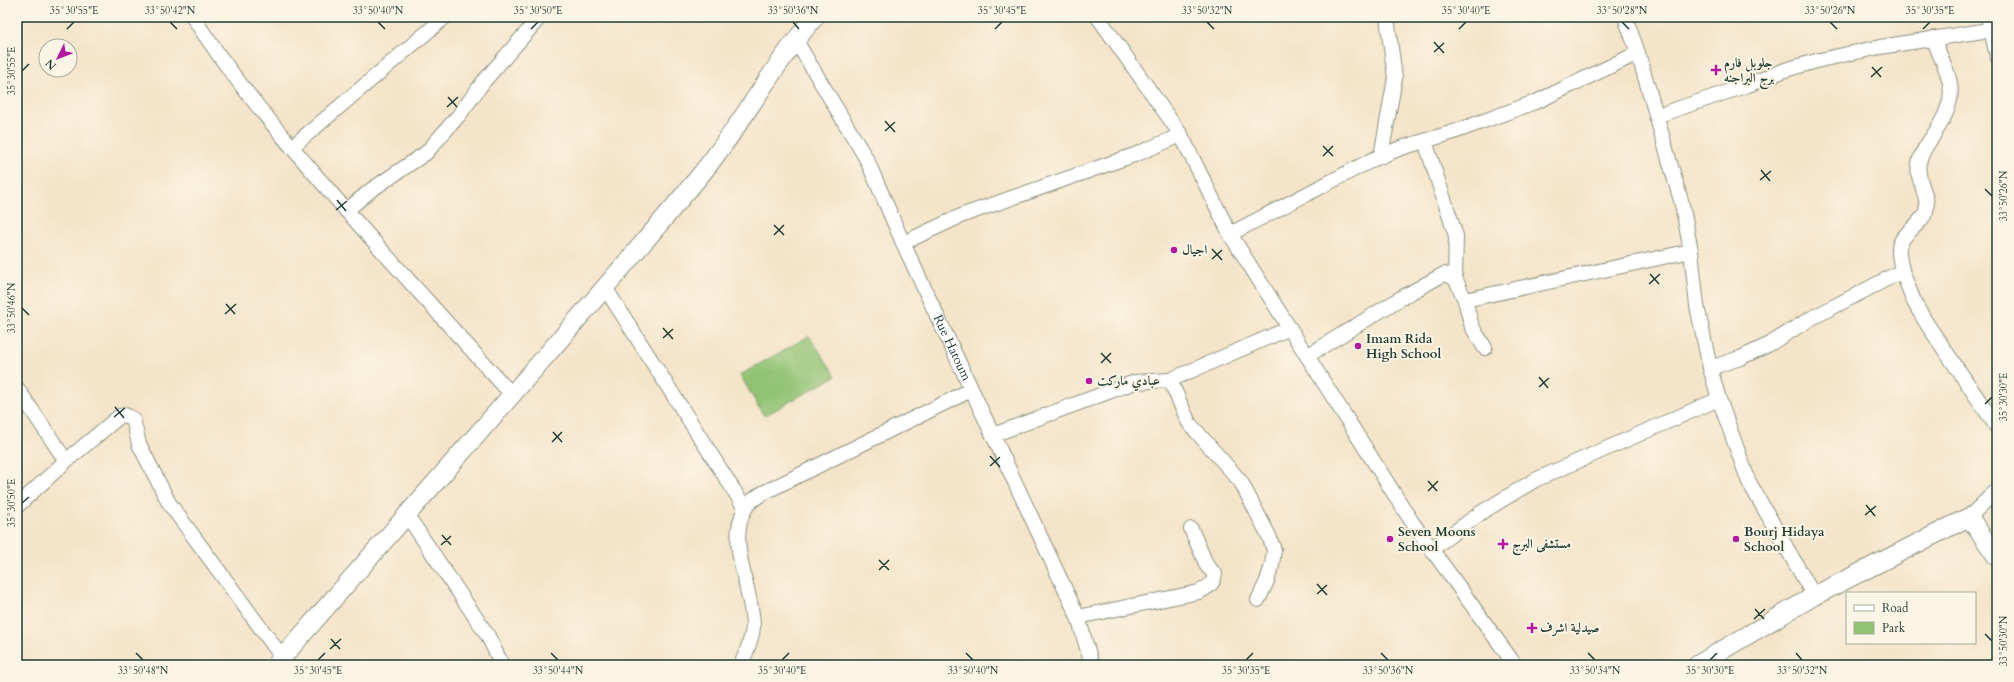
<svg xmlns="http://www.w3.org/2000/svg" width="2014" height="682" font-family="Cardo,Amiri,serif">
<style>
.green{fill:#91c373;stroke:#588054}
.lines{fill:none;stroke-linecap:round;stroke-linejoin:round}
.minor-casing{stroke:#8a907e;stroke-width:16}
.tertiary-casing{stroke:#8a907e;stroke-width:20}
.minor{stroke:#fff;stroke-width:14}
.tertiary{stroke:#fff;stroke-width:18}
.ticks{fill:none;stroke:#1f3d34;stroke-width:1.5}
.poi-dot{fill:#b5179e;stroke:#fcf5e5;stroke-width:1.5}
.labels{text-anchor:middle;dominant-baseline:central;stroke-width:4;stroke-linejoin:round;paint-order:stroke}
.poi-label{font-size:13px;font-weight:bold;fill:#1f3d34;stroke:#fcf5e5;text-anchor:start}
.street-label{font-size:13px;fill:#1f3d34;stroke:#fcf5e5}
.neatline{fill:none;stroke:#1f3d34;stroke-width:1.5}
.ticks-label{font-size:10px;text-anchor:middle;fill:#1f3d34}
</style>
<rect width="100%" height="100%" fill="#fcf5e5"/>
<filter id="ink" filterUnits="userSpaceOnUse"><feTurbulence type="fractalNoise" baseFrequency=".025" numOctaves="2"/><feDisplacementMap in="SourceGraphic" scale="8" xChannelSelector="R" yChannelSelector="G"/><feConvolveMatrix kernelMatrix="1 2 1 2 8 2 1 2 1" color-interpolation-filters="sRGB"/></filter>
<filter id="wash" filterUnits="userSpaceOnUse"><feTurbulence type="fractalNoise" baseFrequency=".012" numOctaves="4" result="noise"/><feDisplacementMap in="SourceGraphic" scale="16" xChannelSelector="R" yChannelSelector="G"/><feGaussianBlur stdDeviation="0.9" result="paint"/><feColorMatrix in="noise" values="0 0 0 0 0 0 0 0 0 0 0 0 0 0 0 0 0 1.4 0 .05"/><feComposite in="paint" operator="in"/></filter>
<g filter="url(#wash)">
<rect width="100%" height="100%" fill="#f4e4c9"/>
<!-- green -->
<path class="green" d="M809 336 836 376 764 416 740 375Z"/>
</g>
<g filter="url(#ink)">
<g class="lines">
<!-- minor casing -->
<g class="minor-casing">
<g id="minor">
<path d="M193 17C228 72 270 122 313 172 378 248 446 321 512 395"/>
<path d="M1098 17 1181 135 1230 234 1412 522 1515 665"/>
<path d="M1625 17 1638 53 1682 204 1691 251 1697 306 1710 368 1719 399 1749 482 1814 596"/>
<path d="M1988 17 1997 56"/>
<path id="s1" d="M795 39 867 160 903 243 1078 617 1092 665"/>
<path d="M1656 116 1748 85 1785 70 1820 60 1880 47 1989 30"/>
<path d="M1425 141 1456 236 1455 278 1465 300"/>
<path d="M292 147 445 17"/>
<path d="M1381 156 1395 78 1387 17"/>
<path d="M346 211 371 190 426 153 459 115 484 81 540 17"/>
<path d="M1230 234 1374 159 1401 148 1454 132 1538 101 1638 53"/>
<path d="M903 243 963 215 1137 154 1181 135"/>
<path d="M1902 271C1901 264 1898 254 1899 247 1901 233 1922 225 1926 211 1930 195 1915 180 1919 163 1921 151 1930 141 1936 131 1962 91 1949 79 1933 38"/>
<path d="M606 289 745 508"/>
<path d="M1485 348 1472 327 1465 300 1691 251"/>
<path d="M1307 356 1401 298 1444 274 1455 278"/>
<path d="M1710 368 1740 358 1768 345 1810 319 1902 271 1915 304 1927 324 1997 427"/>
<path d="M1170 380 1189 423 1241 482 1269 536 1274 550 1272 565 1267 581 1258 600"/>
<path d="M17 388 66 461"/>
<path d="M993 435 1135 382 1170 380 1290 328"/>
<path d="M17 506 66 461 120 416 125 415 133 419 139 444 169 503 282 657"/>
<path d="M407 515 488 636 502 665"/>
<path d="M1969 517 1997 490"/>
<path d="M1433 548 1482 512 1535 480 1719 399"/>
<path d="M1078 617 1199 592C1208 587 1213 585 1215 574L1207 566 1191 529"/>
<path d="M741 665C746 653 752 640 753 627 753 589 726 544 745 509 748 502 757 497 763 493L971 390"/>
</g>
</g>
<!-- tertiary casing -->
<g class="tertiary-casing">
<path id="tertiary" d="M276 665C416 503 560 343 698 178 741 127 771 67 815 17
M1697 665 1814 596 1969 517 1997 557"/>
</g>
<!-- minor -->
<use href="#minor" class="minor"/>
<!-- tertiary -->
<use href="#tertiary" class="tertiary"/>
</g>
</g>
<!-- ticks -->
<path class="ticks" d="M170 22 177 29M378 22 385 29M793 22 799 29M1207 22 1214 29M1622 22 1629 29M1830 22 1837 29M67 29 74 22M531 29 538 22M995 29 1002 22M1459 29 1466 22M1923 29 1930 22M1434 42 1444 53M1434 52 1444 43M1872 67 1881 77M22 71 29 64M1871 77 1882 67M448 97 457 107M447 107 458 97M885 121 895 132M885 131 895 122M1323 146 1333 156M1323 156 1333 146M1761 170 1770 181M1760 180 1771 171M1985 189 1992 196M337 200 346 211M336 210 347 201M774 225 784 235M774 235 784 225M1212 249 1222 260M1212 259 1222 250M1650 274 1659 284M1649 284 1660 274M226 304 235 314M22 308 29 315M225 314 236 304M663 328 673 339M663 338 673 329M1101 353 1111 363M1101 363 1111 353M1539 377 1548 388M1539 387 1549 378M1985 404 1992 397M115 407 124 418M114 417 125 408M553 432 562 442M552 442 562 432M990 456 1000 467M990 466 1000 457M1428 481 1437 491M1428 491 1438 481M22 503 29 497M1866 505 1875 516M1865 515 1876 506M442 535 451 545M441 545 451 536M879 560 889 570M879 570 889 560M1317 584 1327 595M1317 594 1327 585M1755 609 1764 619M1754 619 1765 609M1985 634 1992 641M331 639 340 649M330 649 341 639M136 653 143 660M551 653 558 660M966 653 973 660M1381 653 1388 660M1588 653 1595 660M1796 653 1802 660M318 660 325 653M782 660 789 653M1246 660 1253 653M1710 660 1717 653"/>
<!-- markers -->
<g class="poi-dot">
<path d="M1714 64h4v4h4v4h-4v4h-4v-4h-4v-4h4z"/>
<circle cx="1174" cy="250" r="4"/>
<circle cx="1358" cy="346" r="4"/>
<circle cx="1089" cy="381" r="4"/>
<circle cx="1390" cy="539" r="4"/>
<circle cx="1736" cy="539" r="4"/>
<path d="M1501 538h4v4h4v4h-4v4h-4v-4h-4v-4h4z"/>
<path d="M1530 622h4v4h4v4h-4v4h-4v-4h-4v-4h4z"/>
</g>
<g class="labels">
<!-- poi labels -->
<g class="poi-label">
<text x="1724" y="63">جلوبل فارم<tspan x="1724" dy="15">برج البراجنه</tspan></text>
<text x="1182" y="250">اجيال</text>
<text x="1366" y="339">Imam Rida<tspan x="1366" dy="15">High School</tspan></text>
<text x="1097" y="381">عبادي ماركت</text>
<text x="1398" y="532">Seven Moons<tspan x="1398" dy="15">School</tspan></text>
<text x="1744" y="532">Bourj Hidaya<tspan x="1744" dy="15">School</tspan></text>
<text x="1512" y="544">مستشفى البرج</text>
<text x="1540" y="628">صيدلية اشرف</text>
</g>
<!-- street labels -->
<g class="street-label">
<text stroke="none"><textPath href="#s1" startOffset="347">Rue Hatoum</textPath></text>
</g>
</g>
<!-- margin -->
<rect width="2014" height="682" fill="none" stroke="#fcf5e5" stroke-width="44"/>
<!-- legend -->
<rect x="1846" y="592" width="130" height="52" fill="#fcf5e5" stroke="#a4ab9e"/>
<rect x="1854" y="605" width="20" height="6" fill="#ffffff" stroke="#a4ab9e"/>
<text x="1882" y="612" font-size="12" fill="#1f3d34">Road</text>
<rect x="1854" y="622" width="20" height="12" fill="#91c373" stroke="#a4ab9e"/>
<text x="1882" y="632" font-size="12" fill="#1f3d34">Park</text>
<!-- north arrow -->
<g transform="translate(58 58) rotate(227)"><circle r="19" fill="#fcf5e5" stroke="#a4ab9e"/>
<path d="M0-3L7 15L0 10L-7 15Z" fill="#b5179e"/>
<text y="-6" font-size="11" font-weight="bold" text-anchor="middle" fill="#1f3d34">N</text>
</g>
<rect x="22" y="22" width="1970" height="638" class="neatline"/>
<g class="ticks-label">
<text x="74" y="14">35°30'55"E</text>
<text x="170" y="14">33°50'42"N</text>
<text x="378" y="14">33°50'40"N</text>
<text x="538" y="14">35°30'50"E</text>
<text x="793" y="14">33°50'36"N</text>
<text x="1002" y="14">35°30'45"E</text>
<text x="1207" y="14">33°50'32"N</text>
<text x="1466" y="14">35°30'40"E</text>
<text x="1622" y="14">33°50'28"N</text>
<text x="1830" y="14">33°50'26"N</text>
<text x="1930" y="14">35°30'35"E</text>
<text transform="translate(11 71) rotate(-90)" y="4">35°30'55"E</text>
<text transform="translate(2003 196) rotate(-90)" y="4">33°50'26"N</text>
<text transform="translate(11 308) rotate(-90)" y="4">33°50'46"N</text>
<text transform="translate(2003 397) rotate(-90)" y="4">35°30'30"E</text>
<text transform="translate(11 503) rotate(-90)" y="4">35°30'50"E</text>
<text transform="translate(2003 641) rotate(-90)" y="4">33°50'30"N</text>
<text x="143" y="674">33°50'48"N</text>
<text x="318" y="674">35°30'45"E</text>
<text x="558" y="674">33°50'44"N</text>
<text x="782" y="674">35°30'40"E</text>
<text x="973" y="674">33°50'40"N</text>
<text x="1246" y="674">35°30'35"E</text>
<text x="1388" y="674">33°50'36"N</text>
<text x="1595" y="674">33°50'34"N</text>
<text x="1710" y="674">35°30'30"E</text>
<text x="1802" y="674">33°50'32"N</text>
</g>
</svg>
